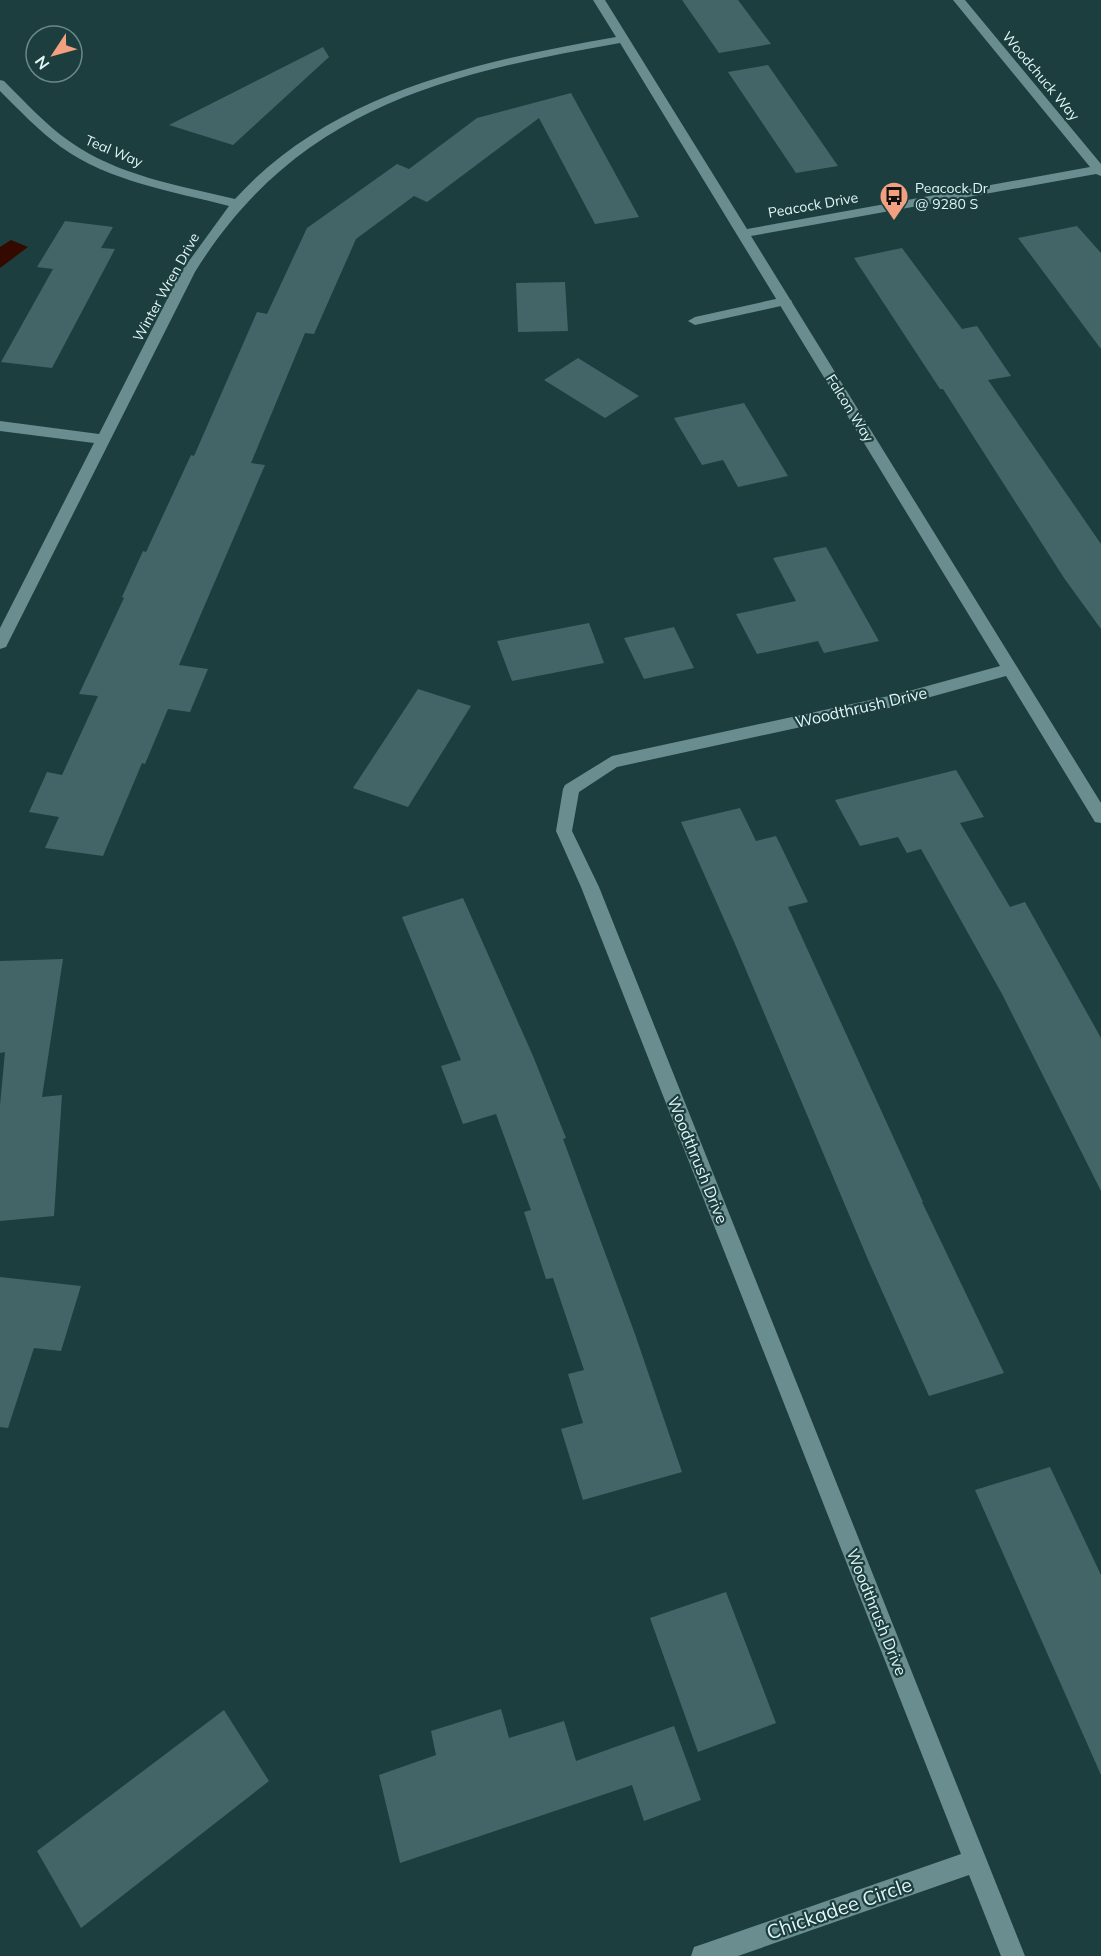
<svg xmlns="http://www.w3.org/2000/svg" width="1101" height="1956" font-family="Mulish,sans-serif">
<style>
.water{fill:#340a00}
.building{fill:#446567}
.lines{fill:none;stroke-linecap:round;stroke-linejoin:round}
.service{fill:#6a8d8f;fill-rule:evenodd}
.minor{fill:#6a8d8f;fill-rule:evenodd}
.labels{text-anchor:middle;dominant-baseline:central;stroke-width:4.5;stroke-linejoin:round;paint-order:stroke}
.far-street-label{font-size:14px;fill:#e3f6f6;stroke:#1c3e3f}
.far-poi-label{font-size:14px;fill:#e3f6f6;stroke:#1c3e3f;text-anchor:start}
.street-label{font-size:16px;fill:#e3f6f6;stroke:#1c3e3f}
.near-street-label{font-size:20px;fill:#e3f6f6;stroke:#1c3e3f}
</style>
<rect width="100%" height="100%" fill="#1c3e3f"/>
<!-- water -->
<path class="water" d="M11 240 28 247 0 268V247Z"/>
<!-- building -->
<path class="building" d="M682 0H738L771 44 719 53Z
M323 47 329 57 233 145 169 125Z
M768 65 838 166 796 173 728 72Z
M571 93 639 217 595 224 539 118 427 202 414 196 356 239 314 334 305 333 251 463 265 465 179 665 208 669 190 712 168 709 145 764 142 763 103 856 45 848 59 817 29 812 47 772 62 775 98 696 79 694 124 598 122 597 143 551 146 552 191 455 194 456 257 312 267 314 307 228 397 164 409 169 477 118Z
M65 221 113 227 101 248 115 249 52 368 1 362 53 269 37 267Z
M1077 226 1101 253V349L1018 238Z
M902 248 962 329 977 326 1011 376 988 380 1101 544V629L1064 578 943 389H940L854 258Z
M565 282 568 331 518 332 516 283Z
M578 358 639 396 605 418 544 380Z
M744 403 788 476 738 487 723 460 702 465 674 418Z
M826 547 879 641 824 653 818 641 757 654 736 614 796 601 773 558Z
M589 623 604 663 512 681 497 641Z
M674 627 694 668 644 679 624 638Z
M418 689 471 706 408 807 353 788Z
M956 770 984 817 960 823 1010 907 1025 902 1101 1038V1191L1002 994 921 849 907 853 898 837 860 846 835 800Z
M740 808 756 841 776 836 808 902 788 907 923 1202H922L1004 1373 929 1396 869 1262 735 944 681 822Z
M463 898 533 1056 566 1138 563 1139 635 1334 682 1472 583 1500 561 1429 583 1423 568 1374 584 1370 553 1278 546 1279 524 1212 531 1210 496 1114 463 1124 441 1066 461 1060 402 917Z
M63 959 42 1097 62 1095 54 1216 0 1221V1105L5 1052 0 1053V961Z
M0 1277 81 1286 61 1351 34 1348 8 1428 0 1427Z
M1050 1467 1101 1575V1775L975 1490Z
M726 1592 776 1723 698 1752 650 1618Z
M501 1709 509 1738 564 1721 576 1761 674 1726 701 1800 644 1821 632 1785 400 1863 379 1775 436 1755 431 1731Z
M224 1710 269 1781 81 1928 37 1851Z"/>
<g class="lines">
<!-- service -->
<path class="service" d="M785 297 792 301 790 304 695 325 688 321 695 317Z"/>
<!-- minor -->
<path class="minor" d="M593 0H605L747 229 1090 167 953 0H965L1101 164V176L1096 174 751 236 1101 803V823L1095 822 1006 676 898 706 617 767 579 792 572 831 599 887 1025 1956H1001L969 1875 738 1956H691L694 1947 703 1944 961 1854 581 887 556 831 563 789 565 785 612 756 898 694 1000 666 620 43C443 74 296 109 195 272L8 643 6 647 0 649V628L94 443 0 431V421L99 434 181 272 229 206C172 191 110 182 61 147 39 131 19 110 0 91V80L4 81C25 102 45 124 69 141 118 176 178 185 235 199 332 92 479 61 616 37Z"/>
</g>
<!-- icons -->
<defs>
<g id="bus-pin" transform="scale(1.5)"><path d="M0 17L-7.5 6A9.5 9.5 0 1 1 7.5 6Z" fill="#f2a080" stroke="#1c3e3f"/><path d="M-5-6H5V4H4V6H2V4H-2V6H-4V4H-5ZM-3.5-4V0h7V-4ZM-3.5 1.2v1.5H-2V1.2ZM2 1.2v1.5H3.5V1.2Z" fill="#111"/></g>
</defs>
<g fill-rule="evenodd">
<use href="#bus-pin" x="894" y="196"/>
</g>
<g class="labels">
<!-- far-street labels -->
<g class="far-street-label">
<text transform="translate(1041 76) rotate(50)">Woodchuck Way</text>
<text transform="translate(114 151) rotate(23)">Teal Way</text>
<text transform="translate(813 205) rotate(-10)">Peacock Drive</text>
<text transform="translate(166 287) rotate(-61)">Winter Wren Drive</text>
<text transform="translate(850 408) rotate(58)">Falcon Way</text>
</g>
<!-- far-poi labels -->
<g class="far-poi-label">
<text x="915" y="188">Peacock Dr<tspan x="915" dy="16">@ 9280 S</tspan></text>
</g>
<!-- street labels -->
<g class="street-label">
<text transform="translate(861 707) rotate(-13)">Woodthrush Drive</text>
<text transform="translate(698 1160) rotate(68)">Woodthrush Drive</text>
<text transform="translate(877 1612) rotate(68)">Woodthrush Drive</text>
</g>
<!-- near-street labels -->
<g class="near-street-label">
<text transform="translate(839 1908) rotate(-19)">Chickadee Circle</text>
</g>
</g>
<!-- north arrow -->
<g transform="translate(54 54) rotate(234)"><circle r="28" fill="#1c3e3f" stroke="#6c8888" stroke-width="1.5"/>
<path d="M0-4.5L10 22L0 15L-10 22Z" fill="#f2a080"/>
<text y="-9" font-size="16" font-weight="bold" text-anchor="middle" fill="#e3f6f6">N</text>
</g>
</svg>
